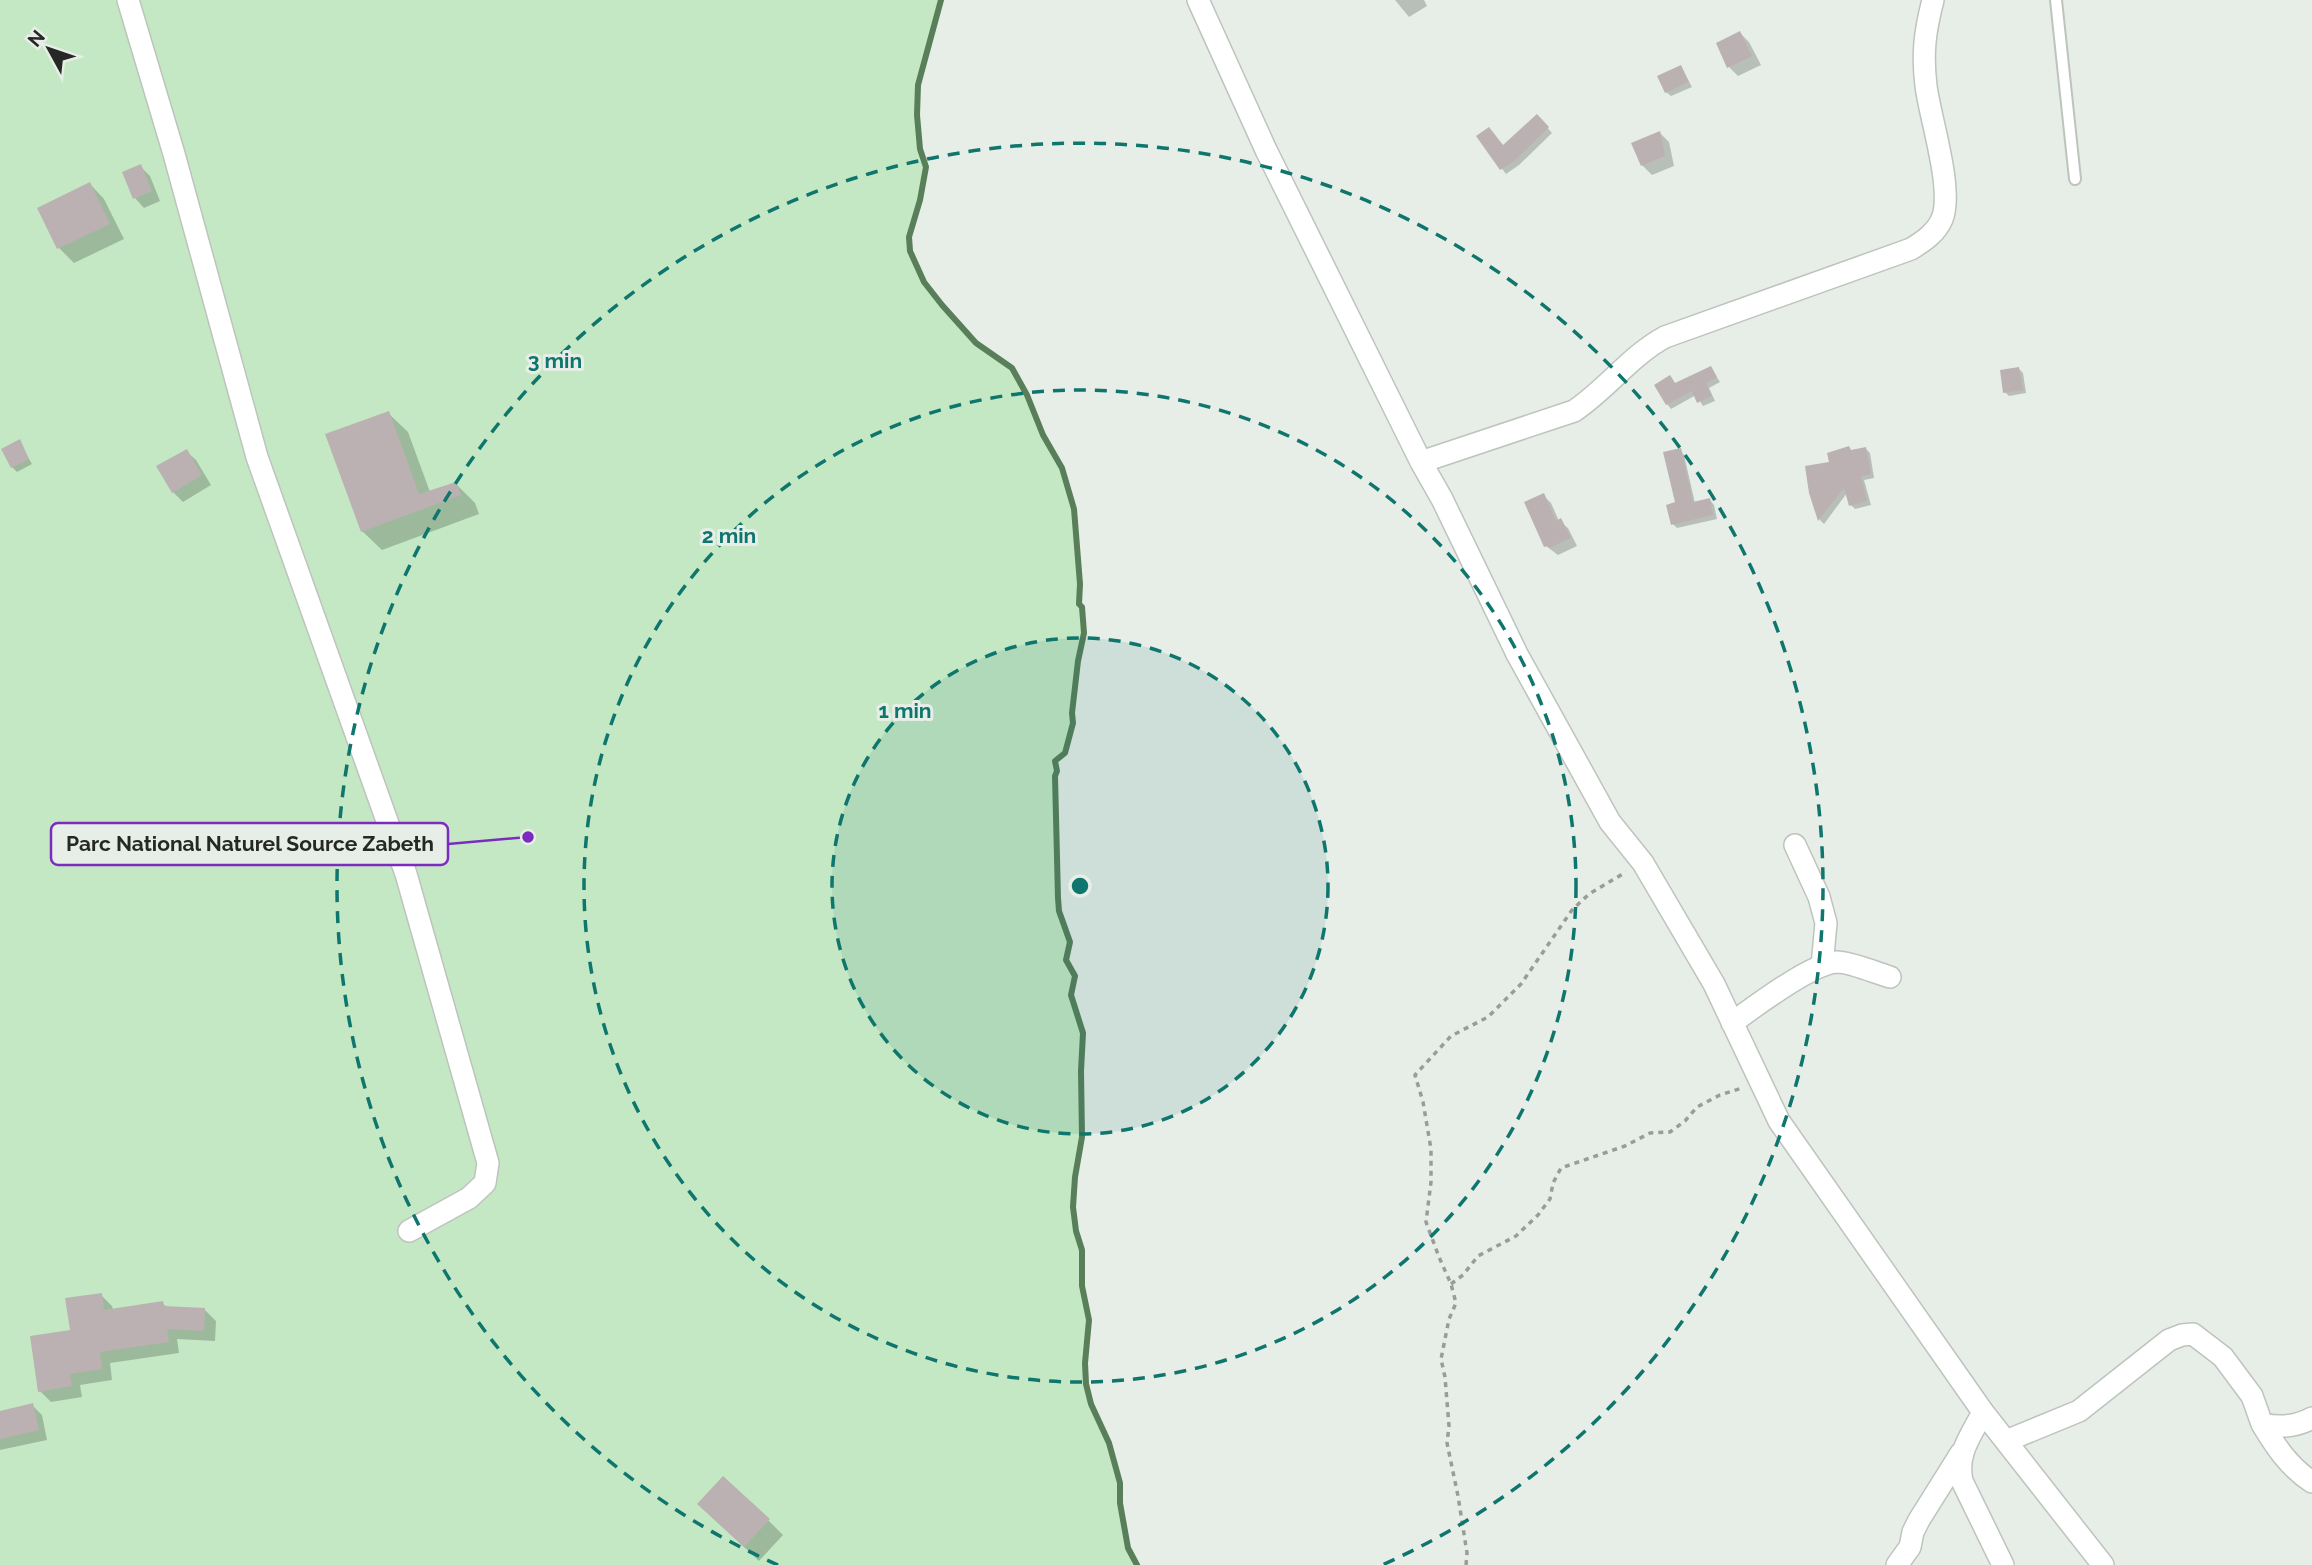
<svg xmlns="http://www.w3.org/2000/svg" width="2312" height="1565" font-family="Raleway,sans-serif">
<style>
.green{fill:#c5e8c4}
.shadow{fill:#0003}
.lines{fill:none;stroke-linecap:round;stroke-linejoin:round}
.stream{stroke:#587f59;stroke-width:6}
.building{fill:#bbb1b3}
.lane-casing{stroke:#bdc4bd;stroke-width:14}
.street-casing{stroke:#bdc4bd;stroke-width:24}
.path{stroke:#989d98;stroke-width:3.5;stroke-dasharray:5 5;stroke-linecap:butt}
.lane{stroke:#fff;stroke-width:10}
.street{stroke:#fff;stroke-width:21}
.ring{fill:none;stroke:#0f766e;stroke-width:3.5;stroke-dasharray:12 9}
.centre{fill:#0f766e;stroke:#e7eee7;stroke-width:3.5}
.ring-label{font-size:21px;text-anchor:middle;font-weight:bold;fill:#0f766e;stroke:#e7eee7;stroke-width:6;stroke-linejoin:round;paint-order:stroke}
.leader{fill:none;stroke:#7b2cbf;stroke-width:2.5}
.callout-dot{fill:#7b2cbf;stroke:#e7eee7;stroke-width:2.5}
.callout{fill:#e7eee7;stroke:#7b2cbf;stroke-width:2.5}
.callout-label{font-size:21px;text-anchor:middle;font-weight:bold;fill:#262825}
</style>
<rect width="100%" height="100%" fill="#e7eee7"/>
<!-- green -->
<path class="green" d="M0 0H941L918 85 917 115 920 149 926 167 920 200 909 237 910 251 924 282 942 305 976 343 1012 368 1027 395 1043 435 1062 468 1074 509 1080 584 1079 603 1082 607 1084 633 1078 661 1072 713 1073 723 1065 753 1055 761 1057 771 1055 777 1058 898 1059 911 1070 942 1066 960 1075 976 1071 995 1083 1033 1081 1071 1082 1137 1075 1177 1073 1207 1076 1231 1082 1250V1286L1089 1320 1085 1363 1086 1384 1091 1404 1109 1443 1120 1483V1503L1128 1548 1137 1565H0Z"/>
<!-- shadow -->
<path class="shadow" d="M1424 0 1427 6 1409 17 1395 0Z
M1740 33 1749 42 1761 65 1738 76 1729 67Z
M1681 67 1692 87 1671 96 1666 92Z
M1537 116 1552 133 1519 165 1506 174 1478 137 1503 147Z
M1660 133 1669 142 1674 166 1652 175 1642 165Z
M140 166 150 176 160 201 144 208 135 198Z
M90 184 104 199 124 239 74 263 59 248 39 208Z
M1711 368 1720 382 1709 388 1715 401 1703 406 1696 395 1671 409 1667 404 1670 378 1676 384Z
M2018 368 2023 373 2026 393 2009 396 2005 392Z
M388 413 408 432 430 492 456 484 475 503 479 514 382 550 362 531Z
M19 442 32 464 17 472 12 467Z
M1866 449 1870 453 1874 478 1864 480 1871 505 1855 509 1851 505 1847 493 1824 524 1820 520 1811 493 1831 464 1852 452Z
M1680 450 1684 455 1695 503 1710 500 1714 505 1717 519 1677 528 1673 524 1677 504Z
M186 451 196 460 211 485 183 502 173 492Z
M1543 495 1551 503 1559 521 1568 528 1577 546 1558 555 1546 546Z
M101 1295 112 1306 113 1310 162 1303 168 1308 205 1310 216 1321 215 1341 177 1339 179 1353 110 1363 112 1380 80 1385 82 1397 51 1402 40 1391 72 1332Z
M32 1405 42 1415 47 1440 0 1450V1412Z
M714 1519 768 1520 783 1535 759 1561Z"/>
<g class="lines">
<!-- stream -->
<path class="stream" d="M941 0 918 85 917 115 920 149 926 167 920 200 909 237 910 251 924 282 942 305 976 343 1012 368 1027 395 1043 435 1062 468 1074 509 1080 584 1079 604 1082 607 1084 633 1078 661 1072 713 1073 723 1065 753 1055 761 1057 771 1055 776 1058 898 1059 911 1070 942 1066 960 1075 976 1071 995 1083 1033 1081 1071 1082 1137 1075 1177 1073 1207 1076 1231 1082 1250V1286L1089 1320 1085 1363 1086 1384 1091 1404 1109 1443 1120 1483V1503L1128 1548 1137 1565"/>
</g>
<!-- building -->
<path class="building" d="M1740 31 1752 56 1727 68 1716 43Z
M1681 65 1689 82 1665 93 1657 76Z
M1537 114 1549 127 1514 161 1500 170 1476 136 1489 127 1503 145Z
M1660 131 1665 156 1641 166 1631 143Z
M141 164 152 191 133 199 122 172Z
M90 182 110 224 57 249 37 208Z
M1711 366 1717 377 1706 383 1712 396 1697 403 1692 391 1666 405 1654 385 1670 375 1675 383Z
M2019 367 2023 390 2003 393 2000 370Z
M389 411 419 494 456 482 461 495 361 532 325 434Z
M20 439 29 459 11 468 1 449Z
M1849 446 1851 450 1866 447 1871 474 1861 476 1867 501 1849 506 1844 488 1818 521 1809 493 1805 466 1829 462 1827 453Z
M1681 448 1693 502 1710 498 1713 515 1671 525 1666 505 1675 502 1663 452Z
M187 449 202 475 172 493 156 466Z
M1544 493 1556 521 1561 518 1571 538 1549 548 1548 546 1544 547 1524 502Z
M102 1293 104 1310 163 1301 164 1306 205 1308 204 1331 167 1329 169 1342 100 1352 102 1369 70 1374 72 1386 38 1392 30 1336 70 1330 65 1298Z
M33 1403 39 1430 0 1439V1411Z
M723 1476 770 1519 744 1547 697 1504Z"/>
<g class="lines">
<!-- lane casing -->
<g class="lane-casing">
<path id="lane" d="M2056 0 2075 179"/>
</g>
<!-- street casing -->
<g class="street-casing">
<path id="street" d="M128 0 174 154 257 457 406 874 488 1163 485 1183 469 1198 409 1231
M1198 0 1266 150 1421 462 1442 499 1517 654 1610 822 1643 863 1714 984 1779 1121 1983 1412 2103 1565
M1421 462 1574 411C1607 389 1630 356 1665 337L1911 249C1924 241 1936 233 1942 219 1954 190 1930 118 1926 86 1922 53 1925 31 1933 0
M1795 845 1819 897 1826 923 1822 966
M1732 1023C1754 1007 1812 963 1837 962 1851 962 1876 973 1890 977
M1983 1412C1971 1436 1956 1453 1962 1481L2003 1565
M2262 1424C2276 1447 2289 1467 2312 1482
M2006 1441 2079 1411 2169 1340 2182 1335 2193 1334 2223 1357 2252 1396 2262 1424C2280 1428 2296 1427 2312 1418
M1897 1565 1910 1547 1913 1532 1919 1520 1961 1453"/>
</g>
<!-- path -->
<path class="path" d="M1451 1284 1463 1275 1478 1256 1516 1236 1538 1215 1550 1199 1553 1183 1561 1168 1625 1146 1650 1133 1670 1132 1685 1121 1697 1107 1720 1095 1742 1088
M1466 1565 1467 1553 1458 1496 1447 1443 1449 1426 1445 1377 1441 1359 1449 1319 1456 1303 1451 1284 1439 1257 1426 1222 1431 1182V1149L1423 1102 1415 1075 1451 1036 1488 1017 1521 984 1572 910 1589 894 1626 872"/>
<!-- lane -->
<use href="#lane" class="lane"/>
<!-- street -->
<use href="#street" class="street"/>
</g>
<!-- distance rings -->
<circle cx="1080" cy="886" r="248" fill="#0f766e" fill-opacity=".12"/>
<g class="ring">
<circle cx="1080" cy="886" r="248"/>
<circle cx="1080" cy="886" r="496"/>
<path d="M778 1565A743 743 0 1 1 1382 1565"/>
</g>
<circle cx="1080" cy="886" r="10" class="centre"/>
<g class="ring-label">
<text x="555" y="368">3 min</text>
<text x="729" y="543">2 min</text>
<text x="905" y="718">1 min</text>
</g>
<!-- callouts -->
<path class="leader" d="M528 837L448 844"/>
<circle class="callout-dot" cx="528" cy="837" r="7"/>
<rect class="callout" x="51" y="823" width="397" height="42" rx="7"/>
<g class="callout-label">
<text x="250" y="851">Parc National Naturel Source Zabeth</text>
</g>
<!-- north arrow -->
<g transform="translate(49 49) rotate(310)" stroke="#e7eee7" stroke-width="5" paint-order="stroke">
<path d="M0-5L12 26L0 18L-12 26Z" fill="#262825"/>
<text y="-10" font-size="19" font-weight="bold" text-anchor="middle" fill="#262825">N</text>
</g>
</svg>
